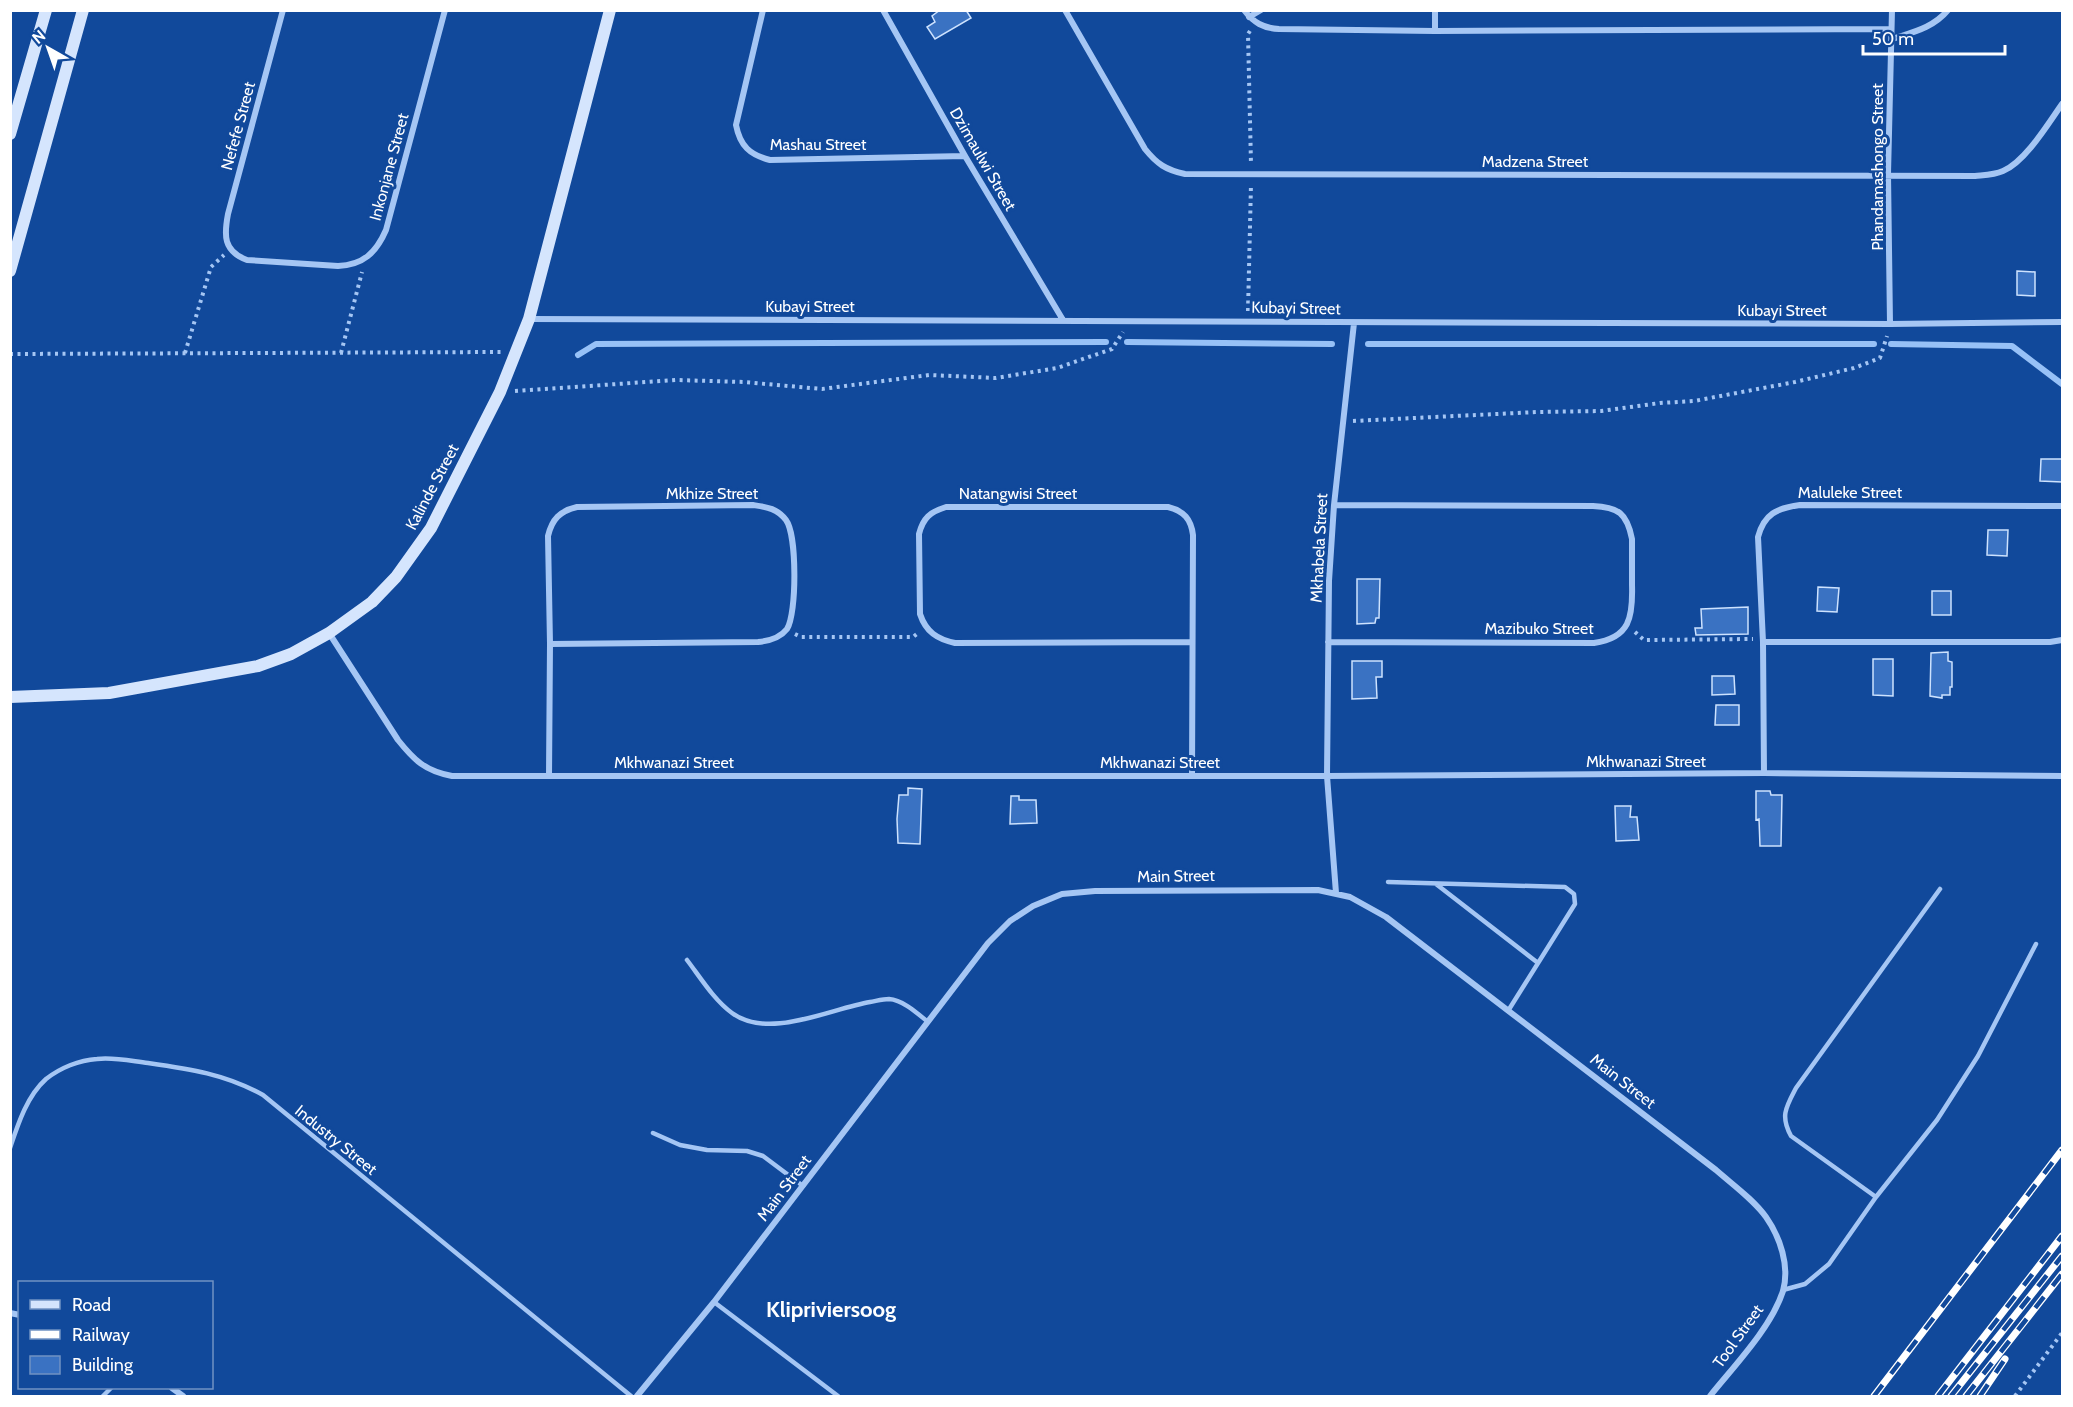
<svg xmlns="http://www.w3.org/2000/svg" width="2073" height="1407" font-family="Cabin,sans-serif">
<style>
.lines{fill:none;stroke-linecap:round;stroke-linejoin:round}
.stream{stroke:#97c1f7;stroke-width:6}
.building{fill:#3a72c2;stroke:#cde2fe;stroke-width:1.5}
.path{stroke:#a5c6f4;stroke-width:4;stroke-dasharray:3 4.5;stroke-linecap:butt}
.lane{stroke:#a5c6f4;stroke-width:4.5}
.street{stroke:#a5c6f4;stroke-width:6}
.secondary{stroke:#d5e5fd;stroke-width:12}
.rail-casing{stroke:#fff;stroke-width:7}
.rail{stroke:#11499b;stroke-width:4.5;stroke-dasharray:14;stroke-linecap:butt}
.labels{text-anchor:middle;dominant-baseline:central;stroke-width:6;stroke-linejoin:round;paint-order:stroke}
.street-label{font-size:16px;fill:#fff;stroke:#11499b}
.district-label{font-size:22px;font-weight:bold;fill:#fff;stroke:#11499b}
</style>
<rect width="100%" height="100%" fill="#11499b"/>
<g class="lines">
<!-- stream -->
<path class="stream" d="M1127 342 1332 344
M1368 344H1874
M1891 344 2012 346 2062 384
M578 355 596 344 1106 342"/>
</g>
<!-- building -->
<path class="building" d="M940 10H966L971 18 935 39 927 27 935 22 932 16Z
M2017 271 2035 272V296L2017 295Z
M2041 459H2062V482L2040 481Z
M1988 530H2008L2007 556 1987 555Z
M1357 579H1380L1379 618H1376L1375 623 1357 624Z
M1818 587 1839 588 1837 612 1817 611Z
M1932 591H1951V615H1932Z
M1748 607V634L1696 635 1695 628H1702L1701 609Z
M1948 652V661L1952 662V687H1950V695H1942V698L1930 696 1931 653Z
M1873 659H1893V696L1873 695Z
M1352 661H1382V677H1376L1377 698 1352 699Z
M1712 676H1734L1735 694 1712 695Z
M1716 705H1739V725H1715Z
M908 788 922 789 920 844 898 843 897 819 899 795H908Z
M1756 791H1770L1771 795H1782L1781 846H1760L1759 819 1756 820Z
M1011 796H1019V800H1036L1037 823 1010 824Z
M1615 806H1631L1630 817H1637L1639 840 1616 841Z"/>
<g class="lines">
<!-- path -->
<path class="path" d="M1250 31 1248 34 1251 164
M1248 311 1251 184
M185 353 211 267 224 255
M341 353 362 272
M10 354 501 352
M515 391 676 380 744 382 822 389 929 375 996 378 1057 368 1112 349 1123 332
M1353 421 1537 412 1601 411 1660 403 1694 401 1795 382 1854 368 1880 358 1887 336
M1635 632 1644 640 1753 639
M795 634 801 637H913L918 633
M2015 1396 2062 1333"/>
<!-- lane -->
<path class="lane" d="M1388 882 1565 887 1574 894 1575 904 1508 1011
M1436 884 1538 963
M687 960C700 977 714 1000 732 1013 769 1040 829 1009 870 1002 876 1001 883 999 889 999 903 1000 917 1013 928 1022
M653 1133 680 1145 707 1150 747 1151 763 1156 803 1186
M10 1148C18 1124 27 1096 46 1079 60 1068 79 1060 97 1059 114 1057 131 1061 148 1063 190 1069 225 1074 263 1095L631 1396
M1876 1197 1791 1136C1780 1116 1786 1107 1796 1088L1940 889
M1783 1290 1805 1284 1829 1264 1876 1197 1937 1120 1978 1056 2036 944
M714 1302 838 1396
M103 1396 111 1388"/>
<!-- street -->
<path class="street" d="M283 10 228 214C224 235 223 251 247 260L338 266C363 265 376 253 386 230L445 10
M763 10 736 125C740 146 750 155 770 160L965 156
M883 10 965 156 1063 320
M1065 10 1145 149C1157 164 1166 170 1185 174L1975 176C1985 175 1994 175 2003 171 2025 162 2048 124 2062 104
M1244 10C1254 23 1263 28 1279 29L1435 31 1891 29
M1435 10V31
M1249 17 1261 10
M1892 39C1913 32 1933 28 1948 10
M529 319 1890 324 2062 322
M1890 324 1888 174 1892 10
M329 633 398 740C414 760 425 771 452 776H1327L1764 773 2062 776
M1192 642 955 643C937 639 926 632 920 614L919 534C923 518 930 512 946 507H1168C1184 511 1191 519 1193 535L1192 776
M1328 642 1594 643C1630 638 1633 617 1632 585 1632 570 1632 554 1632 539 1627 513 1618 507 1593 506L1334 505
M1763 642H2050L2062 640
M1764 773 1763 642 1758 537C1764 514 1777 508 1800 505L2062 506
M549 776 550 644 548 536C552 519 560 511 577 507L753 505C766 507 777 508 786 520 797 535 797 613 787 629 780 638 769 641 758 642L550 644
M1336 893 1327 776 1329 581 1334 505 1354 323
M10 1313 20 1315
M172 1388 183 1396
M637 1396 714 1302 988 943 1010 921 1033 906 1062 894 1095 891 1318 890 1350 897 1386 917 1716 1170C1733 1185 1753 1199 1766 1217 1780 1237 1790 1266 1783 1291 1771 1328 1734 1366 1710 1396"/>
<!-- secondary -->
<path class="secondary" d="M10 134 46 10
M10 271 83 10
M10 697 109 693 258 666 291 654 329 633 372 602 396 577 431 528 500 392 529 319 610 10"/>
<!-- rail casing -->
<g class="rail-casing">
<path id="rail" d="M1874 1396 2062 1150
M1938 1396 2062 1236
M1951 1396 2062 1256
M1966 1396 2062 1274
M1980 1396 2005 1359"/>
</g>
<!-- rail -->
<use href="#rail" class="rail"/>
</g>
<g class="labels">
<!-- street labels -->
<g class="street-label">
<text transform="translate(238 126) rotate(-75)">Nefefe Street</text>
<text x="818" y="144">Mashau Street</text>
<text transform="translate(983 159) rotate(60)">Dzimaulwi Street</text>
<text x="1535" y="161">Madzena Street</text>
<text transform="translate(389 167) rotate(-75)">Inkonjane Street</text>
<text transform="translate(1877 167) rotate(-90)">Phandamashongo Street</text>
<text x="810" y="306">Kubayi Street</text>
<text transform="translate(1296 308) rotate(1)">Kubayi Street</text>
<text x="1782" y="310">Kubayi Street</text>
<text transform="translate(432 487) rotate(-62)">Kalinde Street</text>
<text x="1850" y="492">Maluleke Street</text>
<text x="712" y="493">Mkhize Street</text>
<text x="1018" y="493">Natangwisi Street</text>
<text transform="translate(1319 548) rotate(-87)">Mkhabela Street</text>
<text x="1539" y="628">Mazibuko Street</text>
<text x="1646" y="761">Mkhwanazi Street</text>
<text x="674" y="762">Mkhwanazi Street</text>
<text x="1160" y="762">Mkhwanazi Street</text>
<text transform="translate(1176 876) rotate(-1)">Main Street</text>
<text transform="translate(1623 1081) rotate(38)">Main Street</text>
<text transform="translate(336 1140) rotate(39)">Industry Street</text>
<text transform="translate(784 1188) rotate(-53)">Main Street</text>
<text transform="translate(1738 1336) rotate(-54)">Tool Street</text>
</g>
<!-- district labels -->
<g class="district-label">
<text x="831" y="1309">Klipriviersoog</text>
</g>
</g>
<!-- border -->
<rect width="2073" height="1407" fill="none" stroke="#ffffff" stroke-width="24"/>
<!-- legend -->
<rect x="18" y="1281" width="195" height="108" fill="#11499b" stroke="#7092c3" stroke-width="1.5"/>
<rect x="30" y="1300" width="30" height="9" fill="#d5e5fd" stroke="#7092c3" stroke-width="1.5"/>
<text x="72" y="1311" font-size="18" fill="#ffffff">Road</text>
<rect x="30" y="1330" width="30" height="9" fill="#ffffff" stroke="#7092c3" stroke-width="1.5"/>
<text x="72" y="1341" font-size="18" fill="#ffffff">Railway</text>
<rect x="30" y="1356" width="30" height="18" fill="#3a72c2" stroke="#7092c3" stroke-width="1.5"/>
<text x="72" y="1371" font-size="18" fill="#ffffff">Building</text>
<!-- north arrow -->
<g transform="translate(48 48) rotate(320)" stroke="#11499b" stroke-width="4.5" paint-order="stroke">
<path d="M0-4.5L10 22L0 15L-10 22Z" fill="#ffffff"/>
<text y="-9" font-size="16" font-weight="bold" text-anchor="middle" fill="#ffffff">N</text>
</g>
<!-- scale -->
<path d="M1863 45v9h142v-9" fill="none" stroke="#ffffff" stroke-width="3"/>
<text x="1872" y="45" font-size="18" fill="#ffffff" stroke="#11499b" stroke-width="4.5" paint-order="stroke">50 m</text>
</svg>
